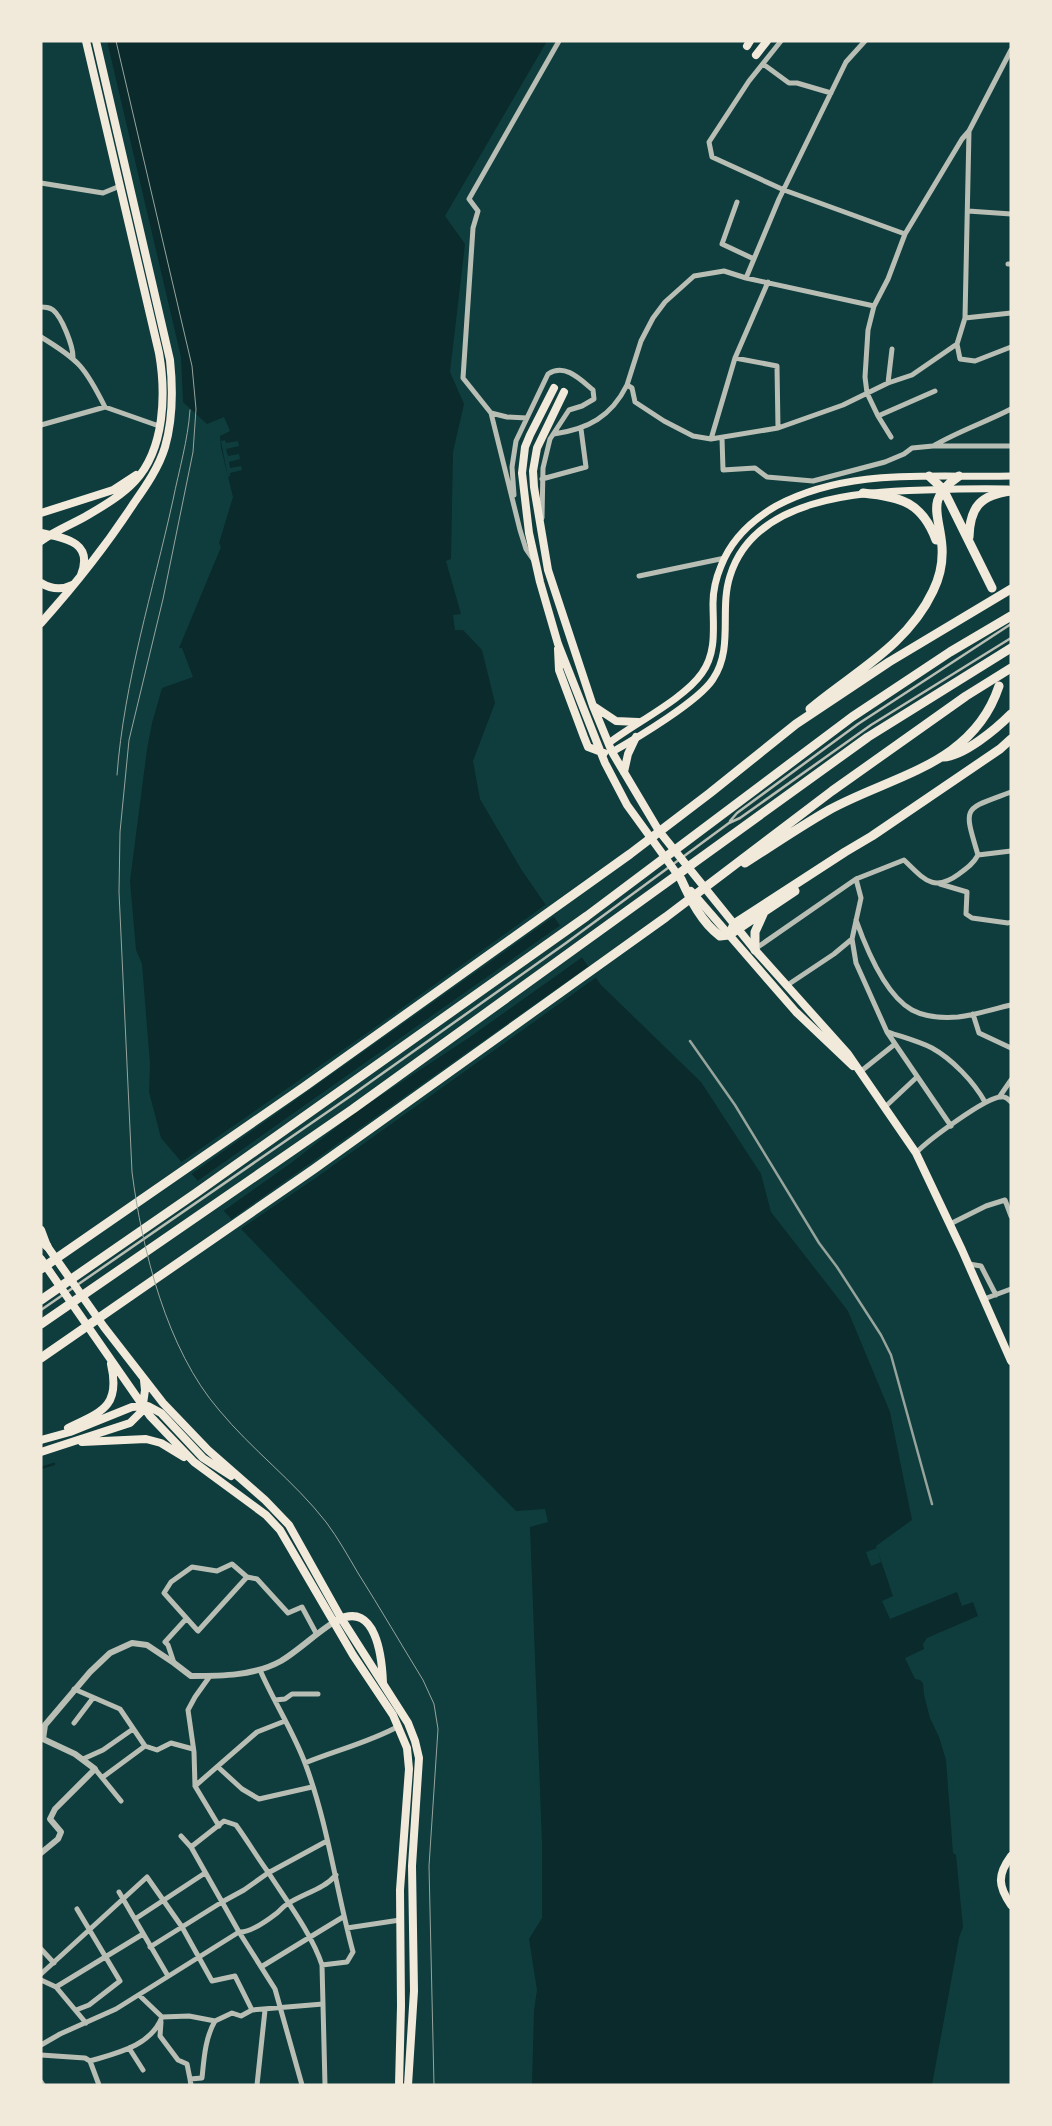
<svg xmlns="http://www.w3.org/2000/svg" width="1052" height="2126" font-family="'DejaVu Sans',sans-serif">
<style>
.water{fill:#0a2a2b}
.pier{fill:#0f3d3e}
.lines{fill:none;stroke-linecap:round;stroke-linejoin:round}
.stream{stroke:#0a2a2b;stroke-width:2.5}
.service{stroke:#b8beb3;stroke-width:2.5}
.minor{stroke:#b8beb3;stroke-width:5}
.tertiary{stroke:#b8beb3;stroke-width:6}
.secondary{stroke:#f1e9da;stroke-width:7}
.primary{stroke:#f1e9da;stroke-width:8}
.trunk{stroke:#f1e9da;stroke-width:9}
.tram{stroke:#97a49c;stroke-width:1}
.rail{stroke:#97a49c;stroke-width:2.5}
</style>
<rect width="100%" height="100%" fill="#0f3d3e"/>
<!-- water -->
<path class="water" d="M107 41H547L445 216 465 244 450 372 464 404 453 452 451 559 446 561 461 614 453 615 455 630H463L482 650 495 703 473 761 480 799 521 869 601 985 701 1082 761 1174 771 1212 848 1311 890 1412 912 1520 876 1546 893 1596 882 1601 890 1619 957 1592 962 1606 973 1602 978 1616 927 1638 923 1644 924 1649 905 1658 915 1679 920 1680 923 1683 924 1695 930 1718 939 1737 946 1760 953 1853 956 1855 963 1927 959 1938 932 2085H532L534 2010 537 1990 529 1939 542 1918V1843L530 1527 548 1522 545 1509 516 1511 340 1332 220 1207 161 1138 149 1092 150 1064 142 964 136 950 130 881 147 749 152 723 162 688 193 677 182 648H179L221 547 219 543 233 497 221 448 220 436 230 431 224 417 207 424 183 402 181 357Z"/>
<!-- pier -->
<path class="pier" d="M225 440 226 443 238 441 239 446 226 449 228 456 239 454 240 459 229 462 230 468 241 466 242 470 230 473V476L228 477 221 441Z
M548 903 556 915 190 1175 180 1163 367 1033Z
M562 924 584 956 470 1037 356 1112 291 1163 222 1212 196 1182Z
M590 965 598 976 317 1177 239 1230 230 1220Z
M877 1548 881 1562 871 1566 866 1552Z"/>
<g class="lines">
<!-- stream -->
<path class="stream" d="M41 1468 54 1464"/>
<!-- service -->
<path class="service" d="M730 821 737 813 858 724 1011 624
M41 1310 352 1095 566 943 729 823 740 818 871 725 1011 638"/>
<!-- minor -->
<path class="minor" d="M781 41 749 81 709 142 712 157 784 190 905 234
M763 64 789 83H797L831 93
M41 183 103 193 120 186
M737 202 722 244 754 259
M968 211 1011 214
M1008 264H1011
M746 278 779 199 846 62 865 41
M874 306 746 278 724 271 694 276 665 302 653 318 641 341 627 385 632 388 635 402 664 421 693 436 711 439 778 428 843 405 888 383 912 375 957 344 965 318 969 131 1011 50
M41 307C46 307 49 307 53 310 62 317 73 346 73 357
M965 318 1011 313
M41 337C79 360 85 367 105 407
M957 344 960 359 975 361 1011 347
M735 358 777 366 778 428
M888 383 892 349
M935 391 878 416 867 393 865 377 868 330 874 306 888 279 905 234 962 139 969 131
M491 413 507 417 527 418
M878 416 891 437
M41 425 105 407 159 426
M554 434C588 429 611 417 627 385
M722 438 723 470 755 468 767 477 813 481 885 462 904 454 912 448 933 446H1011
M711 439 735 358 768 282
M935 445C959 431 986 422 1011 409
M542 479 586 467 581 429
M514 495 512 467 516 441 548 374C565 363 580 379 593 390L594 399 582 406 569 410 550 439 543 468 542 518
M533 559 526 549 520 530 491 413 463 378 473 228 478 211 469 199 559 41
M639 576 725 558
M978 855C963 805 963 810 1011 792
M978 855 1011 851
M940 884 967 892 966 914 972 918 1008 923 1011 922
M856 920C866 948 885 995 912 1010 925 1017 944 1018 958 1017 976 1015 993 1009 1011 1005
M755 949 856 879
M786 986 834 954 852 939
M973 1014 979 1033 1011 1048
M888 1032C902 1037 918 1041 932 1048 952 1059 974 1082 985 1102
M860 1072 895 1044
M1000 1096 1011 1080
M885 1107 917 1077
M951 1126 887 1032 856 963 852 939 861 898 856 879 904 860C924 879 933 893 959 874 967 868 973 864 978 855
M916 1153C927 1141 986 1097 1001 1097 1005 1096 1008 1099 1011 1102
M950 1224 986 1206 1005 1200 1011 1216
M969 1264 981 1266 996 1295
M984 1299 1011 1289
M247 1577 198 1631 164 1593 171 1582 192 1567 217 1571 232 1564 247 1577 257 1579 288 1613 302 1607 316 1633
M174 1663 168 1645 165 1642 186 1619
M260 1670C274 1702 293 1731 305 1763 328 1824 336 1890 353 1952L347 1962 322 1965
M210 1676 195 1697 188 1710 194 1752 195 1786 219 1826
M74 1689 120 1709 145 1746 157 1750 171 1743 193 1749
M275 1700 285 1699 292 1694H318
M74 1723 93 1698
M83 1759 103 1750 133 1729
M305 1763C337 1750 370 1742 399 1726
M218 1767 242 1789 259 1799 312 1787
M95 1769 121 1801
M103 1777 145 1746
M195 1786 257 1732 285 1721
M181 1836 191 1847 239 1932 275 1989 302 2085
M191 1847 224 1821 236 1825C247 1840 257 1857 268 1872 286 1900 312 1934 322 1965L325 2085
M119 1892 168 1976
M135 1919 205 1873
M347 1928 400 1920
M150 1947 222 1902 244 1890 268 1873 327 1841
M41 1949 54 1963
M261 1967 343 1917
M41 1974 147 1877 182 1927 212 1981 235 1976 252 2010
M41 1980 56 1987 86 2023
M56 1987 143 1934
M139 1995 162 2017 189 2016 215 2021 232 2013 241 2016 252 2010 323 2004
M76 2010 89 2005 120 1981 77 1909
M161 2022 160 2036 178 2060 187 2064 190 2079
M41 2045 60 2034 116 2009 239 1932C250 1933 268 1920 277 1913 281 1910 284 1905 289 1903 305 1893 324 1889 336 1875
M129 2048 143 2070
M41 2055 85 2058 90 2061C117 2053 151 2046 162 2017
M90 2061 99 2085
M41 2082 43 2085
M191 2085 190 2079 202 2078C204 2059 205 2038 215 2021
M257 2085 265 2010"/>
<!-- tertiary -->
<path class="tertiary" d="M41 1853 58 1839 61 1832 50 1819 55 1809 95 1769 75 1754 43 1739 45 1725 90 1672 110 1653 132 1643 147 1645 174 1663 191 1676C221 1676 254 1676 281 1661 299 1650 315 1634 334 1622"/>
<!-- secondary -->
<path class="secondary" d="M609 743C635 723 684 699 702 673 717 652 713 627 713 603 713 591 716 578 721 566 731 540 752 520 776 506 849 467 931 478 1011 476
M612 752C637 738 699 701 713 679 734 648 719 610 730 576 754 498 858 492 925 490 952 489 980 488 1008 489"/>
<!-- primary -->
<path class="primary" d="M747 46 750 41
M756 55 767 41
M554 388 530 435 525 447 522 473 529 533 540 582 558 644 605 763 627 805 680 878
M564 392 537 448 533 471 534 487 548 570 593 706 612 752 659 831 755 950 848 1054 916 1153 962 1250 1011 1361
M41 513 113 490 136 475
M41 533C65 538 94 542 81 575
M41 541C56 530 73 524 88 515 105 505 122 495 135 481 165 449 166 393 159 353L86 41
M41 583C51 589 62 590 72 585
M41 623C75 585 106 546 134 503 146 486 159 467 165 447 173 419 173 388 170 360L96 41
M558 649 559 670 584 737 588 747 604 753
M595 707 616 721 638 722
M624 772 628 754 636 737
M691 891 796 1012 853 1066
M41 1230 47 1246 104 1327 163 1403 208 1450 265 1500 289 1525 341 1618 408 1723 415 1741 419 1758 412 1866 414 1991 408 2085
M41 1259 150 1416 194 1462 266 1515 280 1530 353 1655 393 1715 407 1748 409 1769 400 1890 401 2006 399 2085
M68 1428C101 1412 121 1407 111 1364
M41 1440 70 1432 132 1407 148 1406 161 1413 203 1458 231 1476
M82 1442 146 1439 161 1443 184 1457
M41 1452 130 1423 142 1411 145 1390 144 1380
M338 1620C376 1601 382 1657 383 1683
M1011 1856C997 1875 998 1886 1011 1905"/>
<!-- trunk -->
<path class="trunk" d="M929 476 943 489 992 588
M863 493C901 497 922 502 936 540
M969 537C970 506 981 495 1011 491
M810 709C854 672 907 646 933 591 940 577 943 563 942 547 940 514 924 500 959 476
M943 757C964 756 996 729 1011 714
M745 863C773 845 801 826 829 810 893 775 973 765 999 686
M681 879C690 899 702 923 720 936L729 935 795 891
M729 935 734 924 845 852 872 836 1000 749 1011 739
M755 950V932L764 912
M41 1240 47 1246
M41 1269 304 1087 630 854 710 793 796 724 889 662 1011 589
M41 1300 196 1193 587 916 852 717 950 652 1011 616
M41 1324 353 1109 868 737 1011 648
M41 1358 314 1169 666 917 832 791 966 696 1011 668"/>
<!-- tram -->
<path class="tram" d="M116 41 192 366 196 409 193 452 163 599 129 740 120 832 119 892 132 1172C142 1250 167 1350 219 1410 252 1450 294 1481 326 1522 338 1538 348 1556 358 1573 380 1608 401 1644 423 1680L434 1704 438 1729 429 1866 434 2085
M117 775C124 682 153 591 173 500 179 470 188 440 190 410"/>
<!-- rail -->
<path class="rail" d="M690 1041 735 1105 819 1243 837 1267 881 1335 891 1355 932 1504"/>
</g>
<!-- border -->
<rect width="1052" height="2126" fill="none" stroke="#f1e9da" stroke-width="85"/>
</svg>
